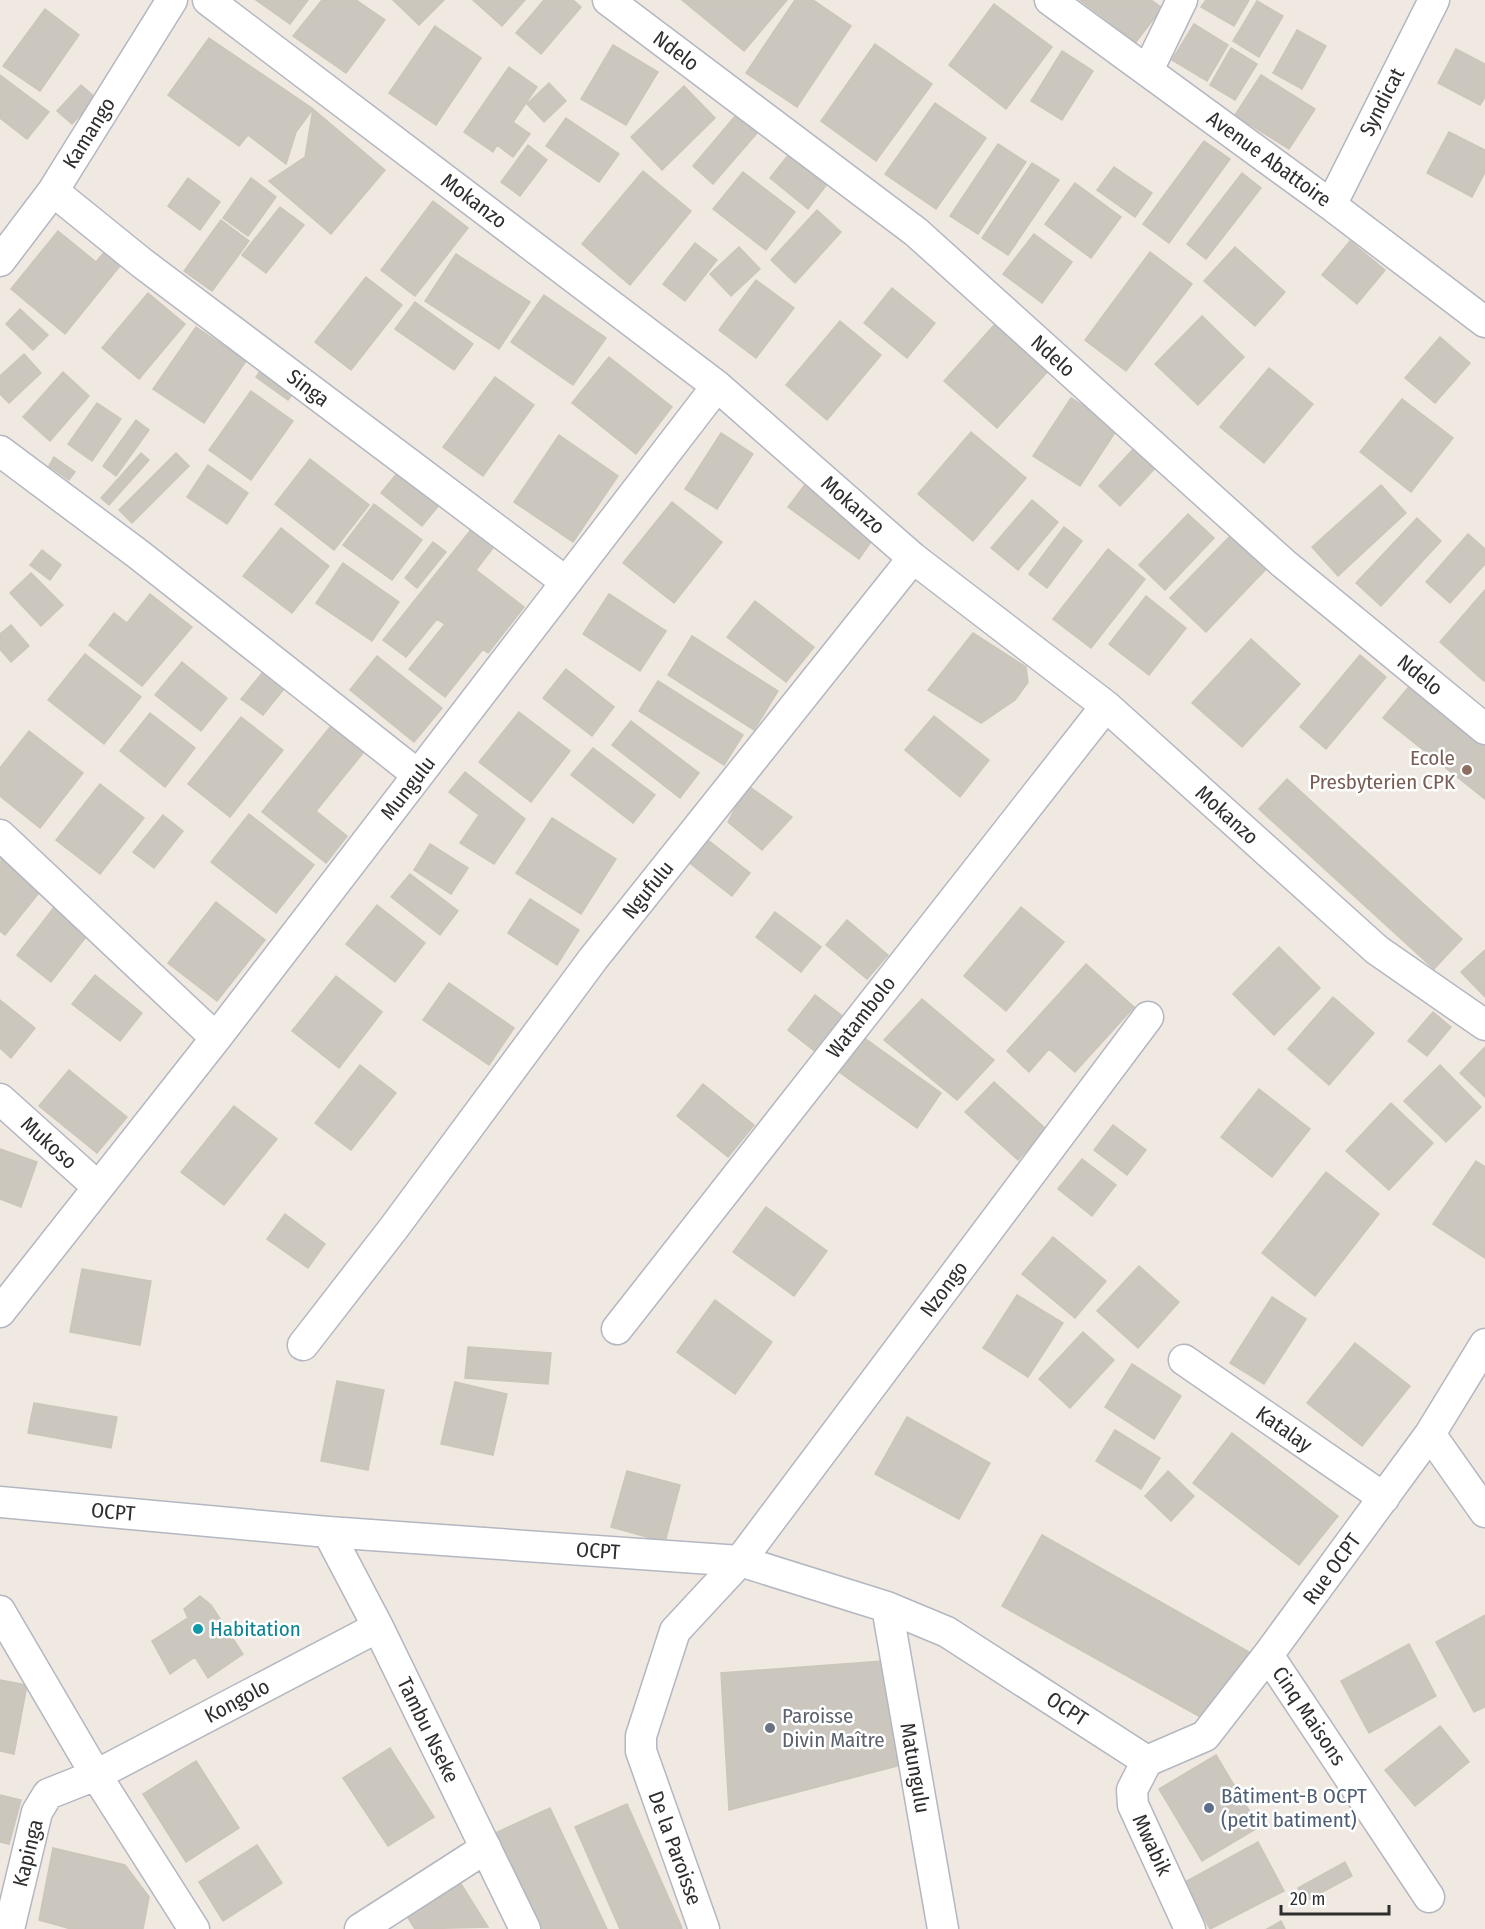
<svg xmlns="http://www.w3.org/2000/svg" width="1485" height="1929" font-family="'Fira Sans Condensed',sans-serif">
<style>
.building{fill:#cbc7bf;stroke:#cbc5ba;stroke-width:1.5}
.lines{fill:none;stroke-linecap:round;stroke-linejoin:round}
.minor-casing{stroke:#b4b7c1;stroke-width:33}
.minor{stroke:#fff;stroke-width:30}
.education-dot{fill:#8d6e63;stroke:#fff;stroke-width:2}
.culture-dot{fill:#0f9aa8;stroke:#fff;stroke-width:2}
.worship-dot{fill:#6b7280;stroke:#fff;stroke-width:2}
.service-dot{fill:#5c6f8a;stroke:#fff;stroke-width:2}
.labels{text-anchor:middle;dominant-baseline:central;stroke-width:5;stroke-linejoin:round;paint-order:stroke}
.street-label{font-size:21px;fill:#2e2e2e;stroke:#fff}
.education-label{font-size:21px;fill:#785e54;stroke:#fff;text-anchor:end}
.culture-label{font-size:21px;fill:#0d838f;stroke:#fff;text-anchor:start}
.worship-label{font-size:21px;fill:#5b616d;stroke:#fff;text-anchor:start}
.service-label{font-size:21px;fill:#4e5e75;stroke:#fff;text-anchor:start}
</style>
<rect width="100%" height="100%" fill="#efe9e1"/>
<!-- building -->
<path class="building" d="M256 0H308L290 24Z
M322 0H356L385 20 346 73 293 36Z
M393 0H444L419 25Z
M473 0H525L502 26Z
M544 0H573L581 7 541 54 516 33Z
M682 0H787L744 51Z
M795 0H813L851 26 797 107 746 73Z
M1080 0H1151L1162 8 1136 42Z
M1206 0H1249L1234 26 1201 7Z
M1257 1 1283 16 1259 57 1233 41Z
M994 4 1052 47 1006 109 949 65Z
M45 9 79 35 40 91 3 66Z
M1194 24 1228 45 1207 81 1172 60Z
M435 26 481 58 436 125 389 93Z
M1297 30 1326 46 1302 89 1273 73Z
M209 38 313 109 296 132 286 164 248 135 239 146 168 95Z
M875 44 932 84 876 161 821 121Z
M613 45 658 72 626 125 581 99Z
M1231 48 1257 64 1235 100 1210 85Z
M1456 49 1485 64V97L1480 105 1438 83Z
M1062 51 1093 71 1062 120 1031 101Z
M509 67 537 87 513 122 530 134 513 157 497 145 493 152 464 132Z
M0 75 49 112 27 139 0 118Z
M1261 75 1315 109 1289 149 1235 115Z
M549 83 566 101 544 122 527 104Z
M81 85 96 98 72 124 57 111Z
M684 86 715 118 662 170 631 137Z
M935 103 986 138 936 209 885 174Z
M313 109 385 170 331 234 269 181 305 157Z
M736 115 757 133 713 184 693 166Z
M566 118 619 154 599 182 546 146Z
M1449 132 1485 150V172L1472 197 1427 173Z
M1204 141 1230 159 1169 243 1143 224Z
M998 144 1026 162 978 234 950 216Z
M528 145 547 160 520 196 501 182Z
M790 153 828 183 808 209 770 178Z
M1032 163 1059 180 1008 255 982 238Z
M1114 167 1152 193 1135 217 1097 190Z
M643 171 691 211 630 285 582 244Z
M743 172 795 212 766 250 713 209Z
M1242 173 1261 188 1206 259 1187 244Z
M188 178 220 202 200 230 168 206Z
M251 178 276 197 248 236 223 218Z
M1075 183 1121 217 1091 258 1045 224Z
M433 201 468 228 415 296 381 270Z
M280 207 304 225 266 273 242 255Z
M817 210 841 232 795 283 771 260Z
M221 220 249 241 212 291 184 271Z
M58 231 96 262 107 249 123 262 65 334 11 289Z
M1034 234 1072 262 1042 303 1003 274Z
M1350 241 1385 270 1357 304 1322 275Z
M695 243 717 260 685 301 663 284Z
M739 247 760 269 731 296 710 274Z
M1235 247 1285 292 1255 326 1204 281Z
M1150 252 1192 284 1126 371 1085 340Z
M456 254 530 302 499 349 425 301Z
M366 277 402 305 351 370 315 342Z
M756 280 794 308 756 358 719 330Z
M892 288 935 323 907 358 864 323Z
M148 293 185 324 139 379 102 348Z
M544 295 606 338 573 385 511 342Z
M415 302 473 344 454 370 395 329Z
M20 309 48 335 33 350 6 324Z
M1202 316 1244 357 1198 405 1155 364Z
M840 321 881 355 827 420 786 385Z
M995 324 1048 371 997 428 944 381Z
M196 327 246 361 204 423 153 389Z
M1440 337 1470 363 1435 403 1405 378Z
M24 354 41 373 9 403 0 394V376Z
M609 357 672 407 636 454 572 403Z
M268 360 300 384 288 400 256 377Z
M1269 368 1313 404 1264 463 1220 427Z
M63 372 89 396 50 441 23 417Z
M495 377 534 405 483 476 443 447Z
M251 391 293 421 251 480 209 450Z
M1071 398 1118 428 1080 486 1033 456Z
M1402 399 1453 438 1411 492 1360 452Z
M97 403 121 419 92 461 68 444Z
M136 420 149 430 116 476 103 466Z
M971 432 1026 478 973 541 918 494Z
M721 433 753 454 717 509 685 489Z
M559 435 618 476 573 542 514 502Z
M1136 446 1157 466 1120 506 1099 486Z
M141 453 149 460 109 505 101 498Z
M176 453 189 466 132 523 119 510Z
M54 457 75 472 69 480 49 466Z
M310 459 369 505 334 550 275 504Z
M208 465 248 493 227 524 187 497Z
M403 466 444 499 422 526 381 493Z
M810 478 880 529 859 559 788 507Z
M1381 485 1406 513 1338 576 1312 547Z
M1032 500 1058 522 1018 570 991 548Z
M672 502 722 542 674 603 623 563Z
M374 504 422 540 392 580 343 545Z
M1188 514 1214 538 1165 590 1139 565Z
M1417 518 1441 541 1381 606 1356 583Z
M477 522 499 540 476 570 524 607 488 653 483 649 445 697 409 669 445 624 437 619 406 657 383 640Z
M1064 527 1082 541 1047 588 1029 574Z
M281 528 329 566 292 613 243 576Z
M1233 533 1268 567 1206 632 1170 598Z
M1468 534 1485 549V564L1450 603 1426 582Z
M433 542 446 552 417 588 405 578Z
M1108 549 1145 579 1091 648 1053 619Z
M42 550 61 565 50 580 30 565Z
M343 563 399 602 372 641 316 603Z
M31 573 63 605 41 626 10 593Z
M1485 590V679L1484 681 1440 642Z
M150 594 192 627 142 686 89 645 114 613 127 623Z
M609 594 666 631 640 671 583 634Z
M1146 596 1186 628 1149 675 1109 644Z
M755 601 814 647 786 682 727 637Z
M11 625 29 646 11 662 0 649V634Z
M973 633 1026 667 1028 682 1015 700 981 723 928 690Z
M692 636 778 691 754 730 668 675Z
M1251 639 1300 684 1242 747 1192 703Z
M85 654 141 697 104 744 48 700Z
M1360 655 1386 677 1326 749 1300 727Z
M377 656 442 708 414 742 350 690Z
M182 662 227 698 201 731 155 695Z
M266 668 287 685 263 715 241 699Z
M566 669 614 707 592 736 543 698Z
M658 681 743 735 724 765 639 711Z
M1412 683 1485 741V799L1383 718Z
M519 712 570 751 531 802 479 762Z
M150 713 195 748 165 787 120 751Z
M934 716 989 760 960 797 905 750Z
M241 717 283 750 230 817 188 784Z
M631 721 699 773 680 798 612 745Z
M334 722 367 748 316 811 347 836 326 863 262 812Z
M29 731 83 773 40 828 0 796V768Z
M593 748 655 795 633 823 571 775Z
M465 772 525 819 494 864 460 843 479 815 449 792Z
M1287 779 1462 939 1434 969 1259 809Z
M100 784 144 818 100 874 56 840Z
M747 785 792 817 762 850 728 822Z
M249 814 314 865 276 913 211 862Z
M163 815 183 831 154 868 133 852Z
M552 818 616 859 581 914 516 873Z
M704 837 750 873 732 896 686 860Z
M430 844 468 868 451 894 414 870Z
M1 856 42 889 5 935 0 931Z
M410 874 458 911 440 935 391 897Z
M530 899 579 930 557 965 508 933Z
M216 902 265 940 217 1001 168 963Z
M377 905 425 943 395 982 346 944Z
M55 906 89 933 51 982 17 955Z
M1021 907 1064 942 1006 1011 964 976Z
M775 912 821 947 801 972 756 937Z
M847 920 888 955 867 979 826 945Z
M1279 947 1320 988 1274 1035 1233 994Z
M1485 950V997L1461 972Z
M1086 964 1134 1007 1075 1072 1049 1049 1029 1072 1007 1051Z
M95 975 142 1013 120 1041 72 1004Z
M336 976 382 1012 339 1068 292 1031Z
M449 983 514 1028 489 1065 423 1020Z
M815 995 845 1018 817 1053 788 1030Z
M1333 997 1374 1033 1329 1085 1288 1049Z
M922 999 994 1060 957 1100 884 1040Z
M0 1000 35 1028 11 1058 0 1048Z
M1433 1012 1451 1027 1427 1056 1408 1041Z
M863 1037 941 1093 917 1128 838 1071Z
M1485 1047V1097L1460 1073Z
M360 1065 396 1093 351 1150 315 1123Z
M1440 1065 1481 1107 1446 1142 1404 1101Z
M69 1070 127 1117 97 1153 39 1106Z
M994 1082 1046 1129 1018 1160 965 1112Z
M703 1084 754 1125 728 1157 677 1116Z
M1259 1089 1310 1129 1272 1177 1221 1137Z
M1391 1103 1433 1143 1389 1190 1346 1151Z
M234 1106 277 1139 224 1205 181 1172Z
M1113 1125 1146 1150 1127 1175 1094 1150Z
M0 1149 37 1162 21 1207 0 1199Z
M1082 1159 1116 1185 1092 1216 1058 1189Z
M1476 1161 1485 1167V1258L1433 1224Z
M1326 1172 1379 1214 1315 1296 1262 1253Z
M766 1207 827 1251 794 1296 733 1252Z
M285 1214 325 1244 308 1268 267 1239Z
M1053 1237 1106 1281 1075 1318 1022 1274Z
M1139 1266 1179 1302 1138 1348 1097 1311Z
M82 1269 151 1281 140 1345 70 1332Z
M1017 1295 1063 1323 1028 1377 983 1348Z
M1272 1297 1306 1319 1264 1384 1230 1363Z
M715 1300 772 1342 735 1394 677 1352Z
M1083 1332 1114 1360 1070 1408 1039 1379Z
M1355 1343 1410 1386 1362 1446 1307 1403Z
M468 1347 551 1353 548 1384 465 1378Z
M1132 1364 1181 1396 1154 1439 1105 1407Z
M337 1381 384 1390 368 1470 321 1461Z
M455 1382 507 1394 493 1455 441 1444Z
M34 1403 117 1417 111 1448 28 1433Z
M907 1417 990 1463 959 1519 875 1474Z
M1115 1430 1160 1458 1141 1489 1096 1461Z
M1232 1433 1338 1516 1299 1565 1193 1483Z
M627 1471 680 1485 665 1542 611 1527Z
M1168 1471 1194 1496 1171 1521 1145 1496Z
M1042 1535 1251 1653 1211 1723 1002 1606Z
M200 1596 211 1605 243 1654 208 1678 195 1657 170 1674 152 1641 188 1618 184 1609Z
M1485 1615V1707L1474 1712 1436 1642Z
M1409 1644 1436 1696 1369 1733 1341 1681Z
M883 1661 901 1765 729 1810 721 1673Z
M0 1680 27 1685 14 1754 0 1751Z
M1440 1726 1469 1762 1415 1806 1385 1770Z
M390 1748 434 1817 388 1846 343 1778Z
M1216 1755 1259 1827 1202 1861 1159 1789Z
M196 1761 239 1828 186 1862 143 1794Z
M0 1795 21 1800 9 1844 0 1842Z
M627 1804 682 1928 680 1929H620L575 1827Z
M550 1808 607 1929H538L493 1834Z
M1258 1842 1284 1891 1210 1929 1185 1882Z
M257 1845 282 1883 223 1921 199 1882Z
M53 1848 125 1865 149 1897 143 1929H71L39 1920Z
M1345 1862 1352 1876 1306 1901 1298 1888Z
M456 1876 488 1927 415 1929 403 1910Z
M1281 1921 1285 1929H1267Z"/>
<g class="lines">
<!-- minor casing -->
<g class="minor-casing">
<path id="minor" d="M208 0 717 386 913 558 1106 706 1377 950 1485 1025
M608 0 916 232 1283 563 1485 729
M1050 0 1331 205 1485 322
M1148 70 1182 0
M53 191 142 263 566 582
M1331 205 1434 0
M0 261 53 191 172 0
M0 451 138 554 418 775
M0 835 216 1038
M0 1099 98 1187
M0 1312 216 1038 717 386
M617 1329 1106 706
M303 1345 393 1229 593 959 913 558
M1184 1360 1384 1498
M1430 1434 1485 1512
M0 1502 328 1532 740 1561 887 1607 947 1632 1147 1761
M328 1532 378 1627 525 1929
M887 1607 943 1929
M0 1611 96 1775 194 1929
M1268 1655 1429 1897
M1147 1761 1205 1736 1268 1655 1430 1434 1485 1344
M1147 1761 1132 1790 1133 1805 1190 1929
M9 1929 37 1812 48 1794 96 1775 378 1627
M360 1929 486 1848
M704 1929 641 1751V1736L675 1631 740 1561 1148 1017"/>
</g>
<!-- minor -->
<use href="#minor" class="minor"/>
</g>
<!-- markers -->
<circle class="education-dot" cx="1467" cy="770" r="6"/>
<circle class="culture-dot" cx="198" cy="1629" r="6"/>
<circle class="worship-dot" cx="770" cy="1728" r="6"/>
<circle class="service-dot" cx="1209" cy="1808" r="6"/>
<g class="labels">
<!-- street labels -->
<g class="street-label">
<text transform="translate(676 51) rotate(37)">Ndelo</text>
<text transform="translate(1382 102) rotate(-63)">Syndicat</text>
<text transform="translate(89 133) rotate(-58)">Kamango</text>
<text transform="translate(1269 159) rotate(36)">Avenue Abattoire</text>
<text transform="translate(474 201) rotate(37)">Mokanzo</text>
<text transform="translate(1053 356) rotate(42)">Ndelo</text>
<text transform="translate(308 388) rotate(37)">Singa</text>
<text transform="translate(853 505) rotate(41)">Mokanzo</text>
<text transform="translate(1420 675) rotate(39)">Ndelo</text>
<text transform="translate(408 788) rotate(-52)">Mungulu</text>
<text transform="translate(1227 815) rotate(42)">Mokanzo</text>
<text transform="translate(648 890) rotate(-51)">Ngufulu</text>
<text transform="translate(861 1017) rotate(-52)">Watambolo</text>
<text transform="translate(49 1143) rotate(42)">Mukoso</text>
<text transform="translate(944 1289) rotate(-53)">Nzongo</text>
<text transform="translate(1284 1429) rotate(35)">Katalay</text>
<text transform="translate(113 1512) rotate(5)">OCPT</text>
<text transform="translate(598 1551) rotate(4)">OCPT</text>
<text transform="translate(1332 1569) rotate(-54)">Rue OCPT</text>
<text transform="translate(237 1701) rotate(-28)">Kongolo</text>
<text transform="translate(1067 1709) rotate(33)">OCPT</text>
<text transform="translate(1309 1716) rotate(56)">Cinq Maisons</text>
<text transform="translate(428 1730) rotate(64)">Tambu Nseke</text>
<text transform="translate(915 1768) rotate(80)">Matungulu</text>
<text transform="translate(1152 1845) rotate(65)">Mwabik</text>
<text transform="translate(675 1848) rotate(70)">De la Paroisse</text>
<text transform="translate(28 1853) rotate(-76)">Kapinga</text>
</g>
<!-- education labels -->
<g class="education-label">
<text x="1455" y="758">Ecole<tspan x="1455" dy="24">Presbyterien CPK</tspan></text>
</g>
<!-- culture labels -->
<g class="culture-label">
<text x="210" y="1629">Habitation</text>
</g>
<!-- worship labels -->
<g class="worship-label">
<text x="782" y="1716">Paroisse<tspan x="782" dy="24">Divin Maître</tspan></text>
</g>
<!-- service labels -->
<g class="service-label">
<text x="1221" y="1796">Bâtiment-B OCPT<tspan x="1221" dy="24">(petit batiment)</tspan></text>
</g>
</g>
<!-- scale -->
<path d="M1281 1905v9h108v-9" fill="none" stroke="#2e2e2e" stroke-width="3"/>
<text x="1290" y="1905" font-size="18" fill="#2e2e2e" stroke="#ffffff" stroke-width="4.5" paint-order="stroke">20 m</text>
</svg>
